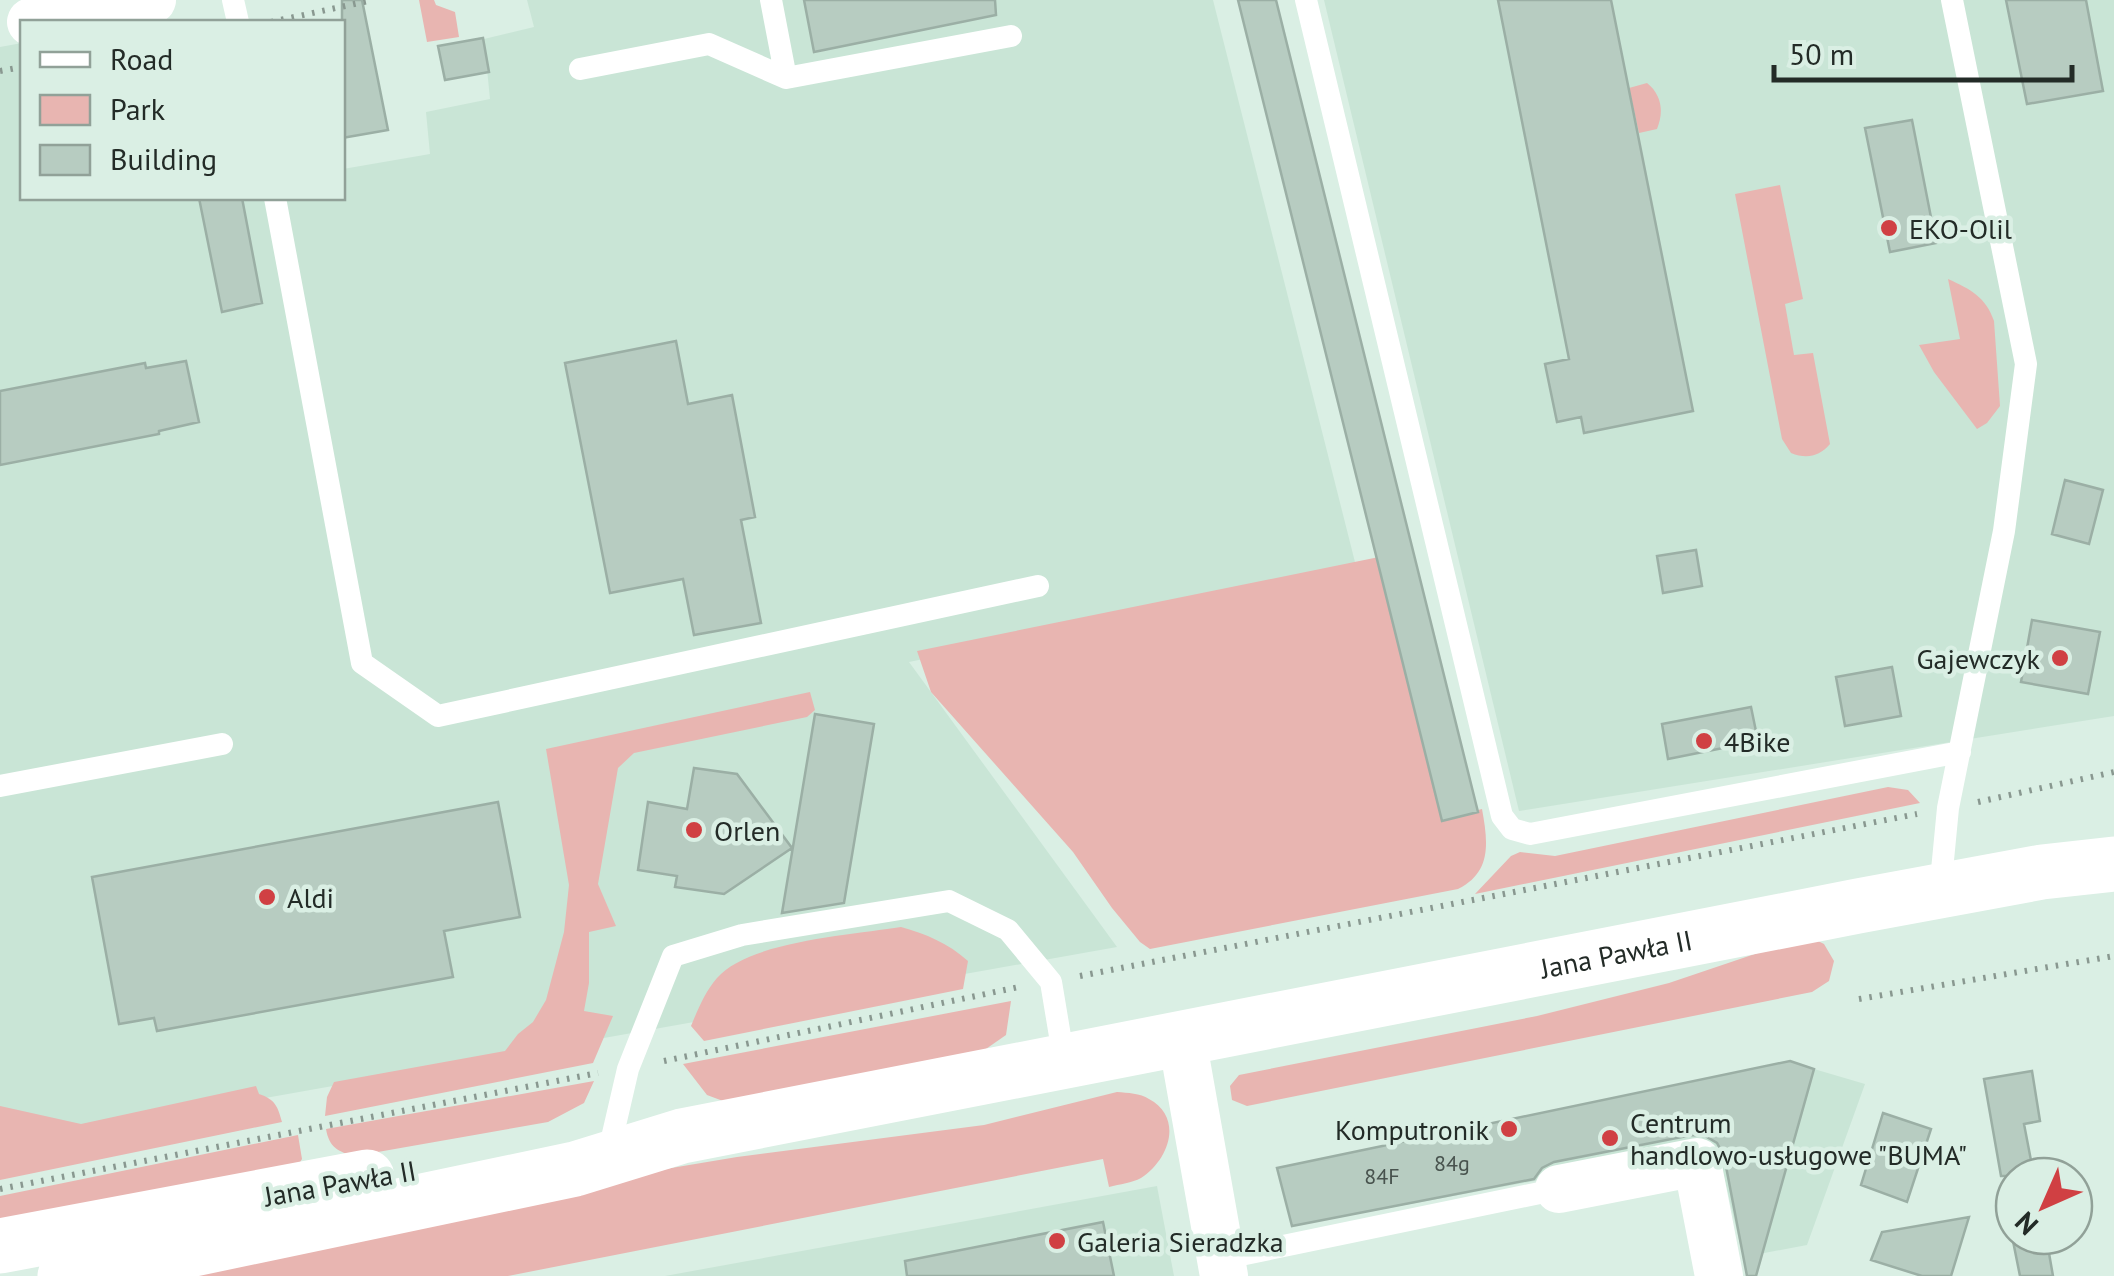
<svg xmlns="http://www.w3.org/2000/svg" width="2114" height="1276" font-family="'PT Sans',sans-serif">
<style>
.built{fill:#c9e5d6}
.green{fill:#e8b5b1}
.building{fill:#b7ccc1;stroke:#9bafa5;stroke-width:2.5}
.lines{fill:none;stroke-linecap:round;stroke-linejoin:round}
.path{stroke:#899890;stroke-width:6;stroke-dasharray:2.5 8;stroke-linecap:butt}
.lane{stroke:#fff;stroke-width:22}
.street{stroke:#fff;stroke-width:48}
.secondary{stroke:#fff;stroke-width:55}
.poi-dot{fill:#d04043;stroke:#daefe4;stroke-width:4}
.labels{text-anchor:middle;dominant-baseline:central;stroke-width:9;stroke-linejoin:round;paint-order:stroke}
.number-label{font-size:22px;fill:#48534e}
.poi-label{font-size:28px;fill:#232b27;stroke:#daefe4;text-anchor:start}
.street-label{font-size:28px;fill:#232b27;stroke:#daefe4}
</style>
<rect width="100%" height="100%" fill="#daefe4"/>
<!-- built -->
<path class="built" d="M527 0H1213L1357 570 909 662 1117 947 0 1145V47L22 43V198H342L343 169 430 154 426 112 490 99 484 39 534 27Z
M1324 0H2114V716L1519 811Z
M1814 1069 1865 1084 1807 1245 1743 1257 1717 1147 1292 1226 1277 1168Z
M1157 1186 1174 1276H665Z"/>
<!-- green -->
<path class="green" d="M419 0H434L436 5 455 12 459 37 427 42Z
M1647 83C1662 95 1664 112 1657 129L1639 133 1629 88Z
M1780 185 1803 299 1785 304 1794 355 1813 353 1830 444C1819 457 1806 459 1791 453L1782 439 1735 194Z
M1948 279C1970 289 1986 297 1994 321L2000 406 1987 423 1977 429 1934 372 1919 345 1960 339Z
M1379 557 1447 818 1482 809C1488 842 1492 872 1458 889L1150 949 1140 942 1112 908 1073 852 931 692 917 651Z
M810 692 815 710 807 717 634 753 618 768 598 884 616 926 589 932V983L584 1011 613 1016 593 1063 325 1116 327 1097 334 1082 505 1051 518 1034 533 1022 546 1000 564 932 569 885 546 749Z
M1888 787 1908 790 1920 803 1475 894 1511 856 1520 852 1555 856Z
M901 927C926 934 948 943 968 961L963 989 704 1041 691 1026C698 1009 705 992 717 978 749 941 852 935 901 927Z
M1808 936 1824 944 1834 961 1829 981 1812 992 1247 1106 1232 1100 1230 1086 1239 1075 1537 1016 1669 983Z
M1011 1001 1006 1035 983 1051 723 1101 707 1095 683 1064Z
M594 1081 584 1103 548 1122 355 1156C338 1152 329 1147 326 1129Z
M256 1086 259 1094C275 1099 278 1107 282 1122L0 1180V1106L81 1124Z
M1117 1092C1128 1093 1140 1093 1149 1099 1184 1118 1169 1160 1141 1178 1132 1183 1120 1184 1109 1187L1103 1159 508 1276H174L510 1195 737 1157 984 1125Z
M298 1135 302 1159 296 1169 0 1228V1196Z"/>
<!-- building -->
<path class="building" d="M342 0H362L388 130 342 138Z
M804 0H995L996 15 814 52Z
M1238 0H1276L1478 812 1442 821Z
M1498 0H1611L1693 411 1584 433 1581 417 1557 422 1545 364 1569 359Z
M2006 0H2086L2103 91 2027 104Z
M483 38 489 72 445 80 438 46Z
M1912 120 1936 243 1890 252 1865 128Z
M199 198H242L262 303 222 312Z
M676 341 688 404 732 395 755 517 741 520 761 623 694 635 683 579 610 593 565 363Z
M186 361 199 422 159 431V434L0 465V391L145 363 146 368Z
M2065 480 2103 490 2089 544 2052 534Z
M1696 550 1702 586 1663 593 1657 556Z
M2032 620 2100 632 2088 694 2021 682Z
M1892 667 1901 716 1845 726 1836 677Z
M1751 707 1758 741 1668 759 1662 724Z
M815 714 874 724 844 903 782 913Z
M694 768 737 774 792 848 724 894 675 887 677 876 638 870 648 802 687 809Z
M498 802 520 917 444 931 453 977 157 1031 154 1018 119 1024 92 877Z
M1790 1061 1814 1069 1756 1276H1747L1724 1156 1717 1143 1705 1136 1692 1135 1554 1162 1542 1168 1534 1179 1292 1226 1277 1168Z
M2032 1071 2040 1121 2024 1124 2034 1176H2001L1984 1079Z
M1883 1113 1931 1129 1907 1202 1861 1185Z
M1969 1217 1951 1276H1922L1871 1260 1882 1232Z
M1103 1222 1114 1276H907L905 1261Z
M2012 1236H2046L2053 1276H2020Z"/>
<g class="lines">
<!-- path -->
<path class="path" d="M271 22 373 0
M0 71 22 67
M1978 802 2114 772
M1080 976 1917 814
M1859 999 2114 956
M664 1061 1019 987
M0 1189 598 1073"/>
<!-- lane -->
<path class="lane" d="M233 0 238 22
M771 0 786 78
M1306 0 1502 816 1512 829 1530 834 1960 752
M580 69 709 44 786 78 1011 36
M275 198 362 663 438 716 1038 586
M0 786 222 744
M1940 891 1948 808 2004 531 2026 364 1952 0
M612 1138 628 1069 673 956 742 935 949 901 1008 930 1051 982 1064 1060
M1221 1259 1559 1189"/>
<!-- street -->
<path class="street" d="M31 22 152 0
M1182 1039 1224 1276
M1559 1189 1697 1162 1719 1276"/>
<!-- secondary -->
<g class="secondary">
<path d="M0 1246 367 1177"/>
<path id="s1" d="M65 1276 575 1169 682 1136 1858 906 2042 872 2114 864"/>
</g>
</g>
<!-- markers -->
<g class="poi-dot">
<circle cx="1889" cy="228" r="10"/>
<circle cx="2060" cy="658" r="10"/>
<circle cx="1704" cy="741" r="10"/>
<circle cx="694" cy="830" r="10"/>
<circle cx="267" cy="897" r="10"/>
<circle cx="1509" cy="1129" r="10"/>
<circle cx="1610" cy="1138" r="10"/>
<circle cx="1057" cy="1241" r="10"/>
</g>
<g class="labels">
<!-- number labels -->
<g class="number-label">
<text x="1452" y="1163">84g</text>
<text x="1382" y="1176">84F</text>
</g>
<!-- poi labels -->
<g class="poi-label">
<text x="1909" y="228">EKO-Olil</text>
<text x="2040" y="658" text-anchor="end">Gajewczyk</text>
<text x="1724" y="741">4Bike</text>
<text x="714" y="830">Orlen</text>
<text x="287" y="897">Aldi</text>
<text x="1630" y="1122">Centrum<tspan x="1630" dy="32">handlowo-usługowe "BUMA"</tspan></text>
<text x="1489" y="1129" text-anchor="end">Komputronik</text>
<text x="1077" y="1241">Galeria Sieradzka</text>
</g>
<!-- street labels -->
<g class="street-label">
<text stroke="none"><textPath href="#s1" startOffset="1585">Jana Pawła II</textPath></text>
<text transform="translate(340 1183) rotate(-10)">Jana Pawła II</text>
</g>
</g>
<!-- legend -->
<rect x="20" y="20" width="325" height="180" fill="#daefe4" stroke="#91a198" stroke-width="2.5"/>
<rect x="40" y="52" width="50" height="15" fill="#ffffff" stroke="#91a198" stroke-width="2.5"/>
<text x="110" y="70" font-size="30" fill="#232b27">Road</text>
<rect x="40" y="95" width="50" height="30" fill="#e8b5b1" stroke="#91a198" stroke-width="2.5"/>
<text x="110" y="120" font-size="30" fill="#232b27">Park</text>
<rect x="40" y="145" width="50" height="30" fill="#b7ccc1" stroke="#91a198" stroke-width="2.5"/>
<text x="110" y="170" font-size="30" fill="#232b27">Building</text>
<!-- north arrow -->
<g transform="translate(2044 1206) rotate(225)"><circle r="48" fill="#daefe4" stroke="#91a198" stroke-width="2.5"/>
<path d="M0-8L18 38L0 25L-18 38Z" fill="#d04043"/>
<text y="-15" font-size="28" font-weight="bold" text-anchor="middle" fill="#232b27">N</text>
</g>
<!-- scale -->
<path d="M1774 65v15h298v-15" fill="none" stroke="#232b27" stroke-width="5"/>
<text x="1789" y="65" font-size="30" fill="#232b27" stroke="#daefe4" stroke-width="8" paint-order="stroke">50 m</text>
</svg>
